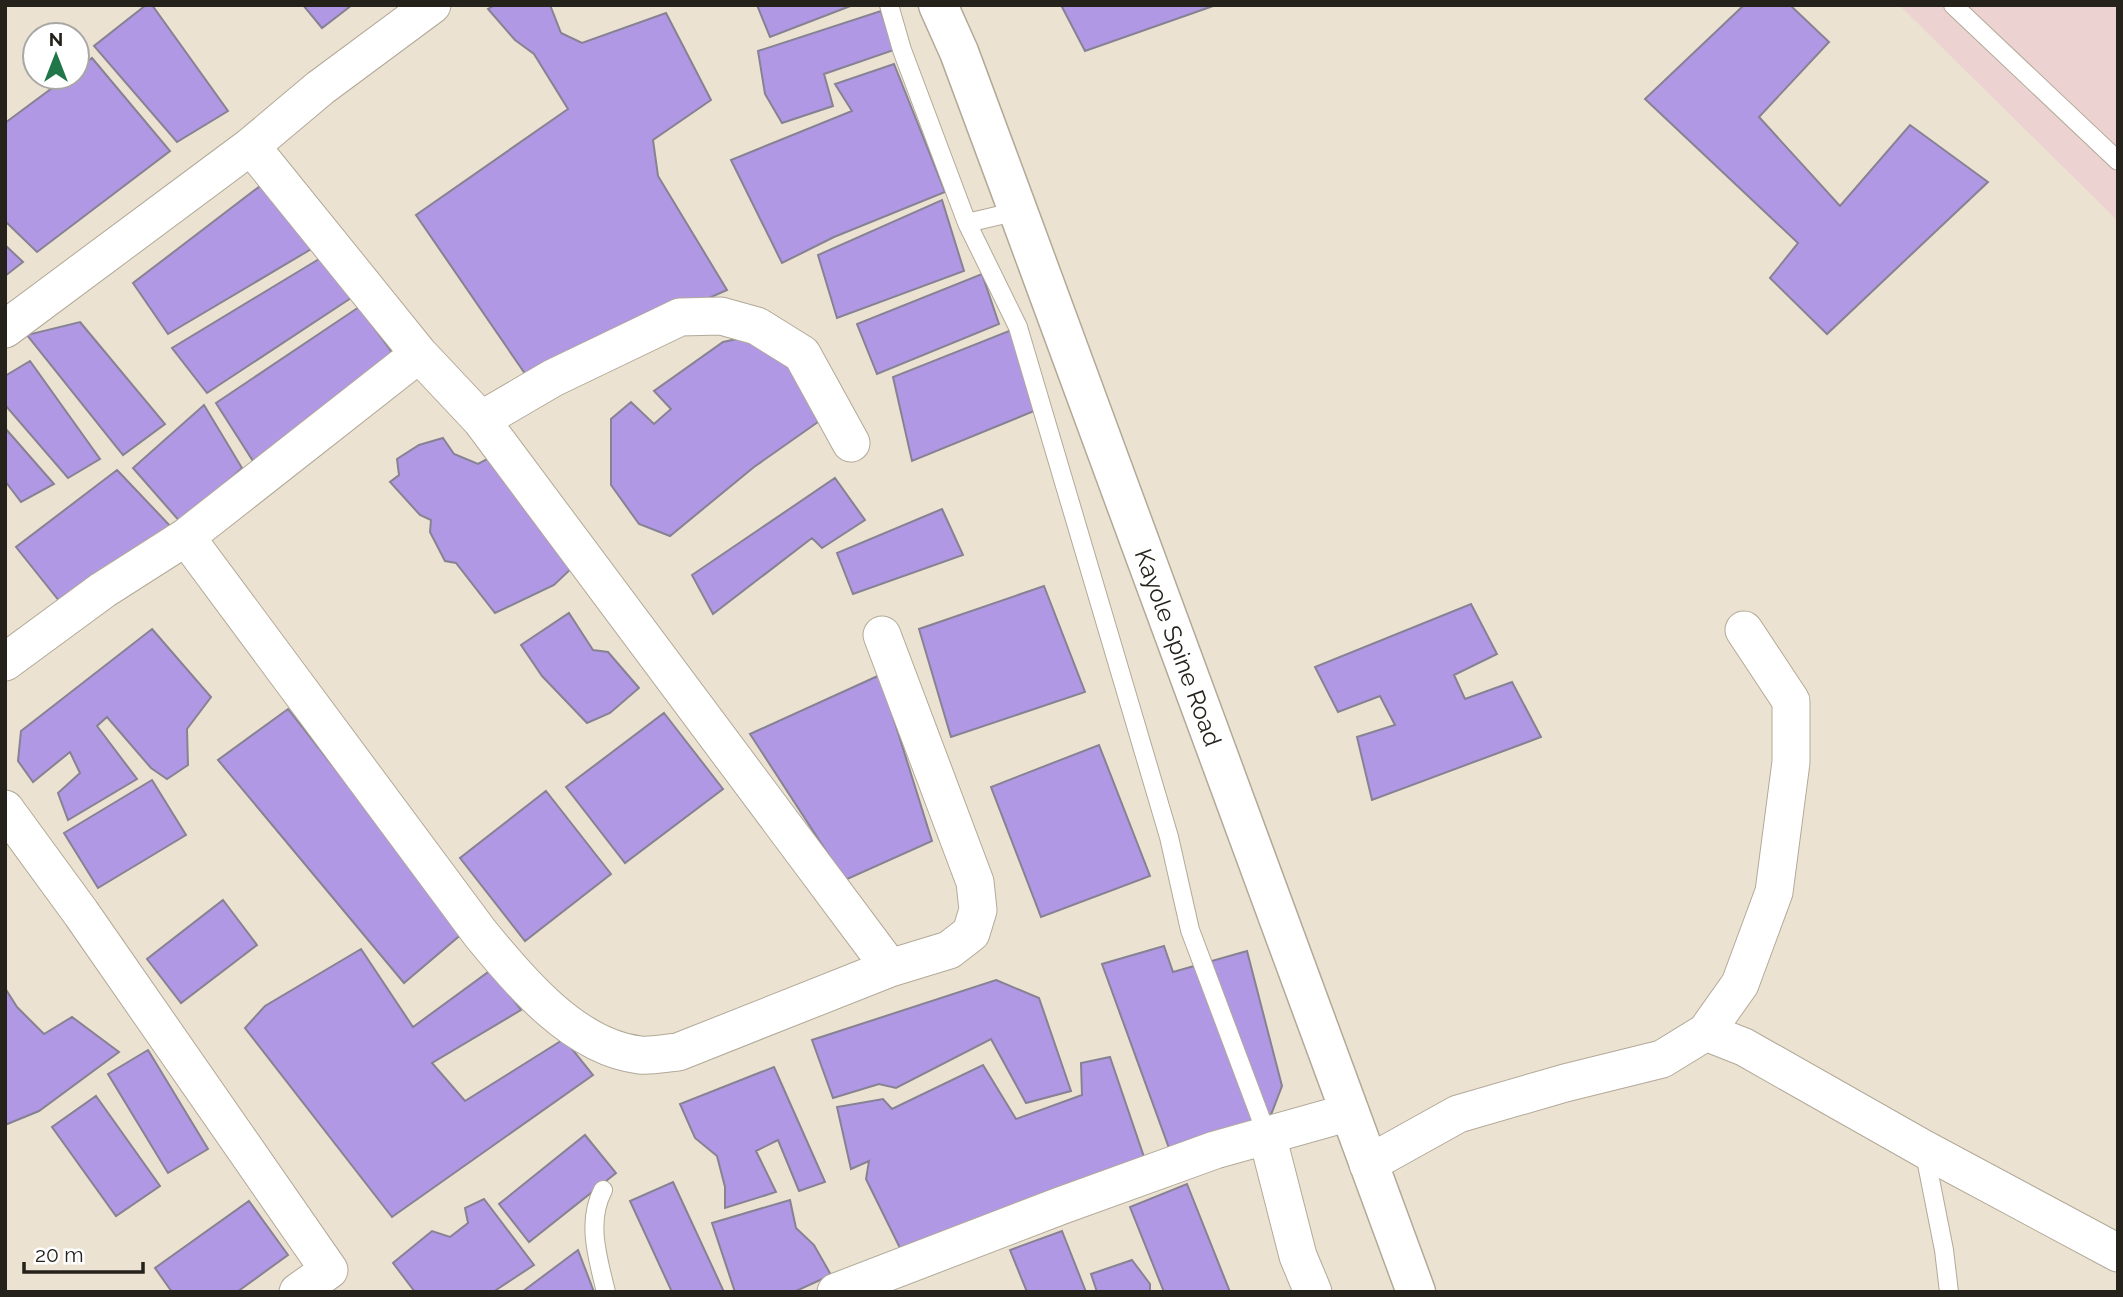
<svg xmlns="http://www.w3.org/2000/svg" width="2123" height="1297" font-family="Raleway,sans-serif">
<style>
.education{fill:#edd2d2}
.building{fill:#b098e4;stroke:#878293;stroke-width:2}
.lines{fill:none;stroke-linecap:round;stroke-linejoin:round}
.lane-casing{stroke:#b2a998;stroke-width:20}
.street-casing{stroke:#b2a998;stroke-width:39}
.secondary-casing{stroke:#b2a998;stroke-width:41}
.lane{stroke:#fff;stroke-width:18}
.street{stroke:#fff;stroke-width:37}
.secondary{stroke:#fff;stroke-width:38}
.labels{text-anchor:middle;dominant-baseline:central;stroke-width:5;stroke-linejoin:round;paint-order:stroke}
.street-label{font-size:24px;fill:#25221b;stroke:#fff}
</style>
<rect width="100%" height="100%" fill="#ece2d1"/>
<!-- education -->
<path class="education" d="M1899 5H2118V221Z"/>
<!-- building -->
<path class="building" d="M146 5H152L228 111 177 142 94 46Z
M303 5H352L322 28Z
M495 5H550L561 33 582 43 666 13 711 100 653 140 658 176 727 290 528 378 416 215 568 109 534 54 515 40 488 9Z
M757 5H853L770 37Z
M1061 5H1216L1085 51Z
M1744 5H1790L1829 42 1759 117 1840 206 1910 125 1988 182 1827 334 1770 278 1798 243 1645 99Z
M881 11 894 50 824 74 833 106 782 123 765 94 758 51Z
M92 58 170 151 37 252 5 221V123L67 77H77V70Z
M894 64 945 192 834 237 782 263 731 160 852 111 835 84Z
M264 183 313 248 168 334 133 283Z
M942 200 964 271 837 318 818 255Z
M5 245 23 262 5 276Z
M324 256 351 298 207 393 172 348Z
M982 274 999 324 877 374 857 324Z
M359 307 396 358 253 461 216 403Z
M80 322 165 424 123 455 27 335Z
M1014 329 1039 409 912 461 893 377Z
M751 336 791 358 818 422 754 467 670 536 639 524 611 485V419L631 402 654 424 671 409 654 391 723 342Z
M30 361 100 459 68 478 5 405V376Z
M204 405 242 468 182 524 133 468Z
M5 428 54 484 21 502 5 481Z
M443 438 454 454 478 464 491 457 575 565 554 585 495 613 456 563 445 561 430 532 431 520 420 515 390 482 399 475 397 459 419 445Z
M117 470 174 530 60 602 16 547Z
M835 478 865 520 822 548 812 538 713 614 692 575Z
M942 509 963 555 853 594 837 553Z
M1044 586 1085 692 951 737 919 629Z
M1471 604 1497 654 1454 675 1465 699 1512 682 1541 737 1372 800 1357 737 1395 725 1380 696 1338 712 1315 667Z
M569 613 593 650 608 652 639 688 610 713 587 723 542 676 521 645Z
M152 629 211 697 187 729 188 765 167 779 151 768 107 717 97 726 137 779 68 820 58 793 80 773 70 752 33 782 18 761 21 731Z
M880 675 932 841 845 880 750 734Z
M288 709 464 932 404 983 218 760Z
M664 713 723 789 625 863 566 787Z
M1099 745 1150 876 1041 917 991 787Z
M152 780 186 835 98 888 64 833Z
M546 791 611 874 525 941 460 858Z
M223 900 257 945 181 1003 147 959Z
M1164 946 1173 972 1247 951 1282 1086 1269 1120 1169 1148 1102 964Z
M361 949 413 1027 491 970 521 1010 432 1063 465 1101 564 1039 593 1075 392 1217 245 1028 265 1006Z
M996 980 1039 998 1071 1091 1026 1103 991 1039 896 1088 879 1084 833 1098 812 1040Z
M5 988 17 1007 44 1034 72 1017 119 1052 39 1111 5 1125Z
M148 1050 208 1149 168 1173 108 1074Z
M1110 1057 1144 1157 900 1248 866 1179 869 1161 851 1169 837 1107 883 1099 892 1109 983 1065 1016 1119 1082 1095 1081 1063Z
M774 1067 825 1182 799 1191 778 1140 756 1151 776 1192 725 1208V1187L717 1156 695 1138 680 1104Z
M96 1096 160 1186 116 1216 52 1127Z
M585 1135 616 1173 529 1242 499 1204Z
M673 1182 724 1292H672L630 1201Z
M1187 1184 1230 1292H1164L1130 1207Z
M484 1199 534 1265 493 1292H415L393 1263 432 1231 450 1237 468 1223 465 1208Z
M790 1200 796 1228 814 1245 831 1275 794 1292H735L712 1223Z
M249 1201 288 1255 237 1292H172L155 1268Z
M1062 1231 1086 1292H1027L1010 1250Z
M578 1250 594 1292H522Z
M1132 1260 1150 1284V1292H1097L1091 1274Z"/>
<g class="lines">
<!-- lane casing -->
<g class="lane-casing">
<path id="lane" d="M889 5 902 50 967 223 1018 327 1169 837 1190 930 1267 1135
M1953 5 2118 161
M967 223 1018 211
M1924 1149 1944 1250 1949 1292
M603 1190C586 1222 598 1259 606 1292"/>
</g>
<!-- street casing -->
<g class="street-casing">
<path id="street" d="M251 146 419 354 481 420 890 968
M5 329 251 146 320 88 432 5
M481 420 553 378 680 317 721 316 757 326 802 354 851 443
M186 537 480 933C519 981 575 1048 640 1055 652 1056 666 1053 678 1052L890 968 949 950 971 933 978 910 975 882 882 635
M5 662 103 590 186 537 419 354
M5 809 81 913 329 1270 298 1292
M1706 1032 1740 984 1774 892 1791 762V701L1744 630
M1267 1135 1298 1256 1313 1292
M1368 1164 1458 1114 1565 1083 1662 1059 1706 1032 1744 1047 1924 1149 2118 1253
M836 1292 1060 1206 1215 1150 1350 1112"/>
</g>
<!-- secondary casing -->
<g class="secondary-casing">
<g id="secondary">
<path id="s1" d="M938 5 959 52 1018 211 1416 1292"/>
</g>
</g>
<!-- lane -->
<use href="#lane" class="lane"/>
<!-- street -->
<use href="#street" class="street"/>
<!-- secondary -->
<use href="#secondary" class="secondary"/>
</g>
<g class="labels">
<!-- street labels -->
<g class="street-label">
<text stroke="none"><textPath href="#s1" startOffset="686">Kayole Spine Road</textPath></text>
</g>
</g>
<!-- border -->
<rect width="2123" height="1297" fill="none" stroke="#25221b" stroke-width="14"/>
<!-- north arrow -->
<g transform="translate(56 56)"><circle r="33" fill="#ffffff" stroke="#a8a7a4" stroke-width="2"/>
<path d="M0-5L12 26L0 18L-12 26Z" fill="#21774a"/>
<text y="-10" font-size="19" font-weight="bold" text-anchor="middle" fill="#25221b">N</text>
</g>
<!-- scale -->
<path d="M24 1262v10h119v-10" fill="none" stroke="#25221b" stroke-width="3.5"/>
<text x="35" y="1262" font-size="21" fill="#25221b" stroke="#ffffff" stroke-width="5" paint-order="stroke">20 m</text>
</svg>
